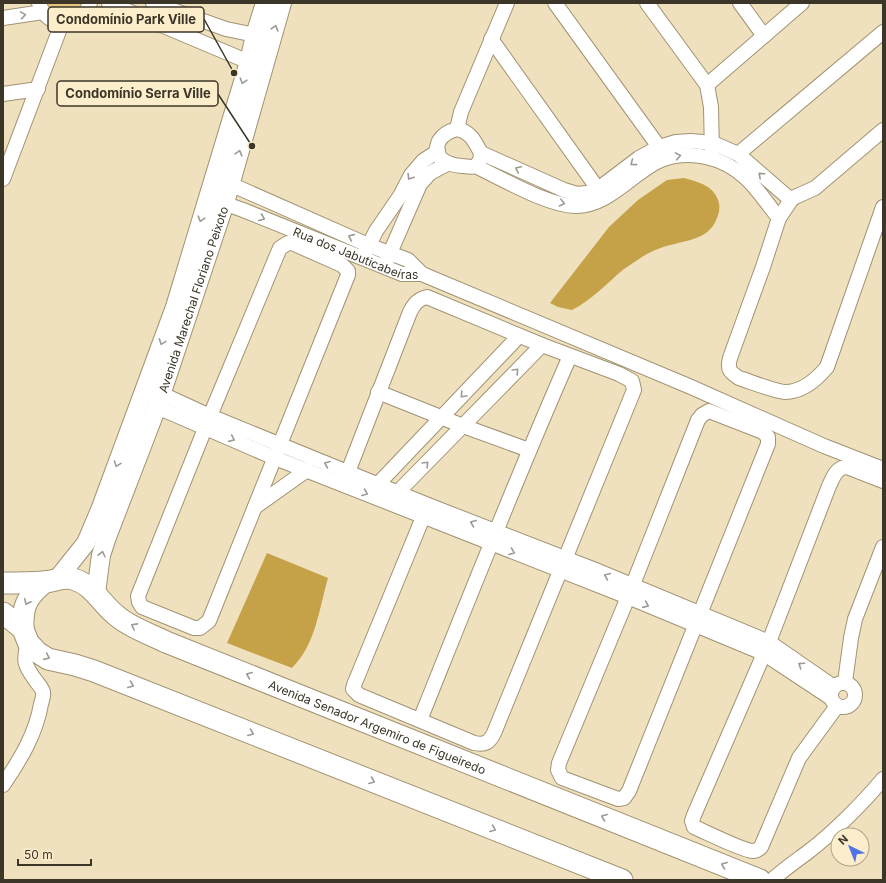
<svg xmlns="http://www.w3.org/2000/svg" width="886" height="883" font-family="Inter,sans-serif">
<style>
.green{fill:#e5c579}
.water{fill:#c5a248}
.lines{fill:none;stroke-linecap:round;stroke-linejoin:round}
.minor-casing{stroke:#a19373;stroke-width:16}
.major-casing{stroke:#a19373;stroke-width:20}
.highway-casing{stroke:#a19373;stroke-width:23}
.minor{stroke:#fff;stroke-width:14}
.major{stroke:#fff;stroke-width:18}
.highway{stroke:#fff;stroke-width:21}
.oneway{stroke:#9d9a94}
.labels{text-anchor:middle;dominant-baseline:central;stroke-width:4;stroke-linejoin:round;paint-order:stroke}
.street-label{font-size:12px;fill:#3b3628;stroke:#fcedcb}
.leader{fill:none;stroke:#3b3628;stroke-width:1.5}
.callout-dot{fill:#3b3628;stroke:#fcedcb;stroke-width:1.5}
.callout{fill:#fcedcb;stroke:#3b3628;stroke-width:1.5}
.callout-label{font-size:13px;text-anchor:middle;font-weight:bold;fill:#3b3628}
</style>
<rect width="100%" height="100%" fill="#efe0be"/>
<!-- green -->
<path class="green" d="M43 3H82L77 11 72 15 65 17 52 14Z"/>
<!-- water -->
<path class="water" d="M684 178C699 182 715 186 719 203 720 209 719 213 717 218 708 243 679 240 658 249 652 251 647 254 642 257 636 261 630 265 624 269 607 283 592 300 572 310L558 307 550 303 609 227 638 200 667 180Z
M267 553 328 578C319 609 316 644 292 668L227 643Z"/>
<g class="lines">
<!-- minor casing -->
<g class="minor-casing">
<g id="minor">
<path d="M39 3C47 30 81 29 90 3"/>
<path d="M109 3 249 62"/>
<path d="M153 3 226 29 255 35"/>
<path d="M555 3 659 147"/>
<path d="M647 3 707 85 711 107 712 153"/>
<path d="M740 3 764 36"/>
<path d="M3 18 43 12"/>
<path d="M491 39 598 189"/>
<path d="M707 85 802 3"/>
<path d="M3 94 38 89"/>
<path d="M457 129 461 112 507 3"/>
<path d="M457 129C470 131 475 142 481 153 481 158 480 163 475 166 471 168 466 166 462 166 449 165 431 159 439 141 443 134 449 131 457 129Z"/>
<path d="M883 130 815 188 795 197 791 200 779 218 763 267 730 358C727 370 730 372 739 378 749 381 776 392 785 392 802 392 817 379 827 367L883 207"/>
<path d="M481 153 564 190 577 194 587 193 598 189 639 158 659 147 676 142 691 141 713 143 738 154 791 200"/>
<path d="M738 154 883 32"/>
<path d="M475 166C501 178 548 206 576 206 598 206 616 191 633 178 641 172 651 164 661 160 690 149 723 157 746 178 758 189 768 205 779 218"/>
<path d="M3 179 62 23"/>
<path d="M221 180 368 245 408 260 422 274"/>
<path id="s1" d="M215 200 243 210 402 274H422L691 387 824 446 883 469"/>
<path d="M288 243H292L342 265 348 271V275L209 621 200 628H194L142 607 139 602 138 596 210 416 277 255 280 248Z"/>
<path d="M365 253 376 231 400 196 411 175 423 161 438 151"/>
<path d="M387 260 420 184 430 173 447 164"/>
<path d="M378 392 463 426 529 450"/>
<path d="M162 394 210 416 428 505 593 569 769 642 834 687"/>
<path d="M157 407 275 458 628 597 763 653 831 698"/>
<path d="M709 411 763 432 768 437V444L629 791 624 798 618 799 562 778 558 770 559 763 628 597 698 420 702 415Z"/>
<path d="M378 484 519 336"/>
<path d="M344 485 348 472 410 312C414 304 418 299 427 297L542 345 619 374 632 381 634 390 494 733C489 743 485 745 474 743L359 695 353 689 354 685 428 505"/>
<path d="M398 492 542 345"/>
<path d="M255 507 307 470"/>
<path d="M845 682 851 638 855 619 883 547"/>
<circle cx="843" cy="695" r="12"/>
<path d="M837 706 799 758 761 847C759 849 757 851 753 851 743 851 706 832 694 827L692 821 694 815 769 642 829 486C833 478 836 467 847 467L883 481"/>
<path d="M420 720C469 598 517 476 570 356"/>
<path d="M3 785C20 760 36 734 41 704 42 700 44 696 43 692 42 688 39 685 36 681 24 665 23 661 28 642"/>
<path d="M772 880C783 870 796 861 808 852 833 833 863 803 883 779"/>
</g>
</g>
<!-- major casing -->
<g class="major-casing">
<g id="major">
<path d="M58 578 86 543 100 510 175 307 249 62 255 35 265 3"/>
<path id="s2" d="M96 593 101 555 107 537 157 407 225 203 282 3"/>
</g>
</g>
<!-- highway casing -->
<g class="highway-casing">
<g id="highway">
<path id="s3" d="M3 583C16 583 30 583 43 582 54 582 62 576 73 579 94 585 101 604 117 616 131 628 150 634 166 642L760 880"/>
<path d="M3 613 23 629 28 642 37 652 48 659 75 665 94 671 622 880"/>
<path d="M23 629C22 606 27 596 45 582"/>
</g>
</g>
<!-- minor -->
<use href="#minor" class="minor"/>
<!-- major -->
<use href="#major" class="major"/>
<!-- highway -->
<use href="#highway" class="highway"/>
</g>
<!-- one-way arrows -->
<defs><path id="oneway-chevron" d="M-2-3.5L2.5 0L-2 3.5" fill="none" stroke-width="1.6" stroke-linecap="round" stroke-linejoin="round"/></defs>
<g class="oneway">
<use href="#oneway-chevron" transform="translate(23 15) rotate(-9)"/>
<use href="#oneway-chevron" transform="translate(275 28) rotate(-74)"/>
<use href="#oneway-chevron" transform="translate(243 81) rotate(107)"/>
<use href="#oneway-chevron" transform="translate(239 153) rotate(-74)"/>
<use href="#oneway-chevron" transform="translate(678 156) rotate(-10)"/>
<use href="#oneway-chevron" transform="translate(633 163) rotate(143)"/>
<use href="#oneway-chevron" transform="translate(518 169) rotate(-155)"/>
<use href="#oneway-chevron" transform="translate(761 175) rotate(-138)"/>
<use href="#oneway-chevron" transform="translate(410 177) rotate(122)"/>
<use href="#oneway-chevron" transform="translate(562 203) rotate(13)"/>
<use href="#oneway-chevron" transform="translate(262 218) rotate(22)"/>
<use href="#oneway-chevron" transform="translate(201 219) rotate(107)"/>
<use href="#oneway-chevron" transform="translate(351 237) rotate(-156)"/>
<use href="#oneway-chevron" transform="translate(162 342) rotate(110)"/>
<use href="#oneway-chevron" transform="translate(516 371) rotate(-46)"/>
<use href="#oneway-chevron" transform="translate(463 395) rotate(133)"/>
<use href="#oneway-chevron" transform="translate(232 439) rotate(24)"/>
<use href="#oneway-chevron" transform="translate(117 464) rotate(110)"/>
<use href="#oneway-chevron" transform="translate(327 464) rotate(-158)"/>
<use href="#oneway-chevron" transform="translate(426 464) rotate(-46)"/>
<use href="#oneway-chevron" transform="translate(365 493) rotate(22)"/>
<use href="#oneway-chevron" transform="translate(473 523) rotate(-159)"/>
<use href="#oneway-chevron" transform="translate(512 552) rotate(21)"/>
<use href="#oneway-chevron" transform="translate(102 554) rotate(-77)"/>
<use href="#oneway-chevron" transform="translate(607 576) rotate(-157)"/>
<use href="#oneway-chevron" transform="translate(27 602) rotate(116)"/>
<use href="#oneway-chevron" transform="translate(646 605) rotate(24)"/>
<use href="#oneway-chevron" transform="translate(134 626) rotate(-152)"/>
<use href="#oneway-chevron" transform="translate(47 657) rotate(24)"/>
<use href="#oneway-chevron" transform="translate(801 665) rotate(-146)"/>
<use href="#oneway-chevron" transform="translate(249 675) rotate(-158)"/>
<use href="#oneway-chevron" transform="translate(131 685) rotate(22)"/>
<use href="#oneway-chevron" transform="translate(251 733) rotate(22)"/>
<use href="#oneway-chevron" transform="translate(372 781) rotate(22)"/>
<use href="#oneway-chevron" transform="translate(604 817) rotate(-158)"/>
<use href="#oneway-chevron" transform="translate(493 829) rotate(22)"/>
<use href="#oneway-chevron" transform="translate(724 865) rotate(-158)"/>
</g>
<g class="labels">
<!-- street labels -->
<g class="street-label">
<text stroke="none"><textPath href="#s1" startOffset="151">Rua dos Jabuticabeiras</textPath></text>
<text stroke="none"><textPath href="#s2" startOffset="310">Avenida Marechal Floriano Peixoto</textPath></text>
<text stroke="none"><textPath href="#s3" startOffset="412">Avenida Senador Argemiro de Figueiredo</textPath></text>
</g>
</g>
<!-- callouts -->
<path class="leader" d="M234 73L204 19M252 146L218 94"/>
<g class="callout-dot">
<circle cx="234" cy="73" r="4"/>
<circle cx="252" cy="146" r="4"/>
</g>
<g class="callout">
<rect x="48" y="7" width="156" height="25" rx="4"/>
<rect x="57" y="81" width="161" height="25" rx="4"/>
</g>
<g class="callout-label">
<text x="126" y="24">Condomínio Park Ville</text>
<text x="138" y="98">Condomínio Serra Ville</text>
</g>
<!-- border -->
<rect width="886" height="883" fill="none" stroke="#3b3628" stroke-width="8"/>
<!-- north arrow -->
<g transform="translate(850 847) rotate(317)"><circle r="19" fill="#fcedcb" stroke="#afa48a"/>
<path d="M0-3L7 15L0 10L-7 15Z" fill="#5073e7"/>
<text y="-6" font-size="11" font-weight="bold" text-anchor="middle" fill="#3b3628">N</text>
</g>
<!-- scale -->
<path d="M18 859v6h73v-6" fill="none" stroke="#3b3628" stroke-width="2"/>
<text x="24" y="859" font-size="12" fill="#3b3628" stroke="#fcedcb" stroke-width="3" paint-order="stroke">50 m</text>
</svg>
